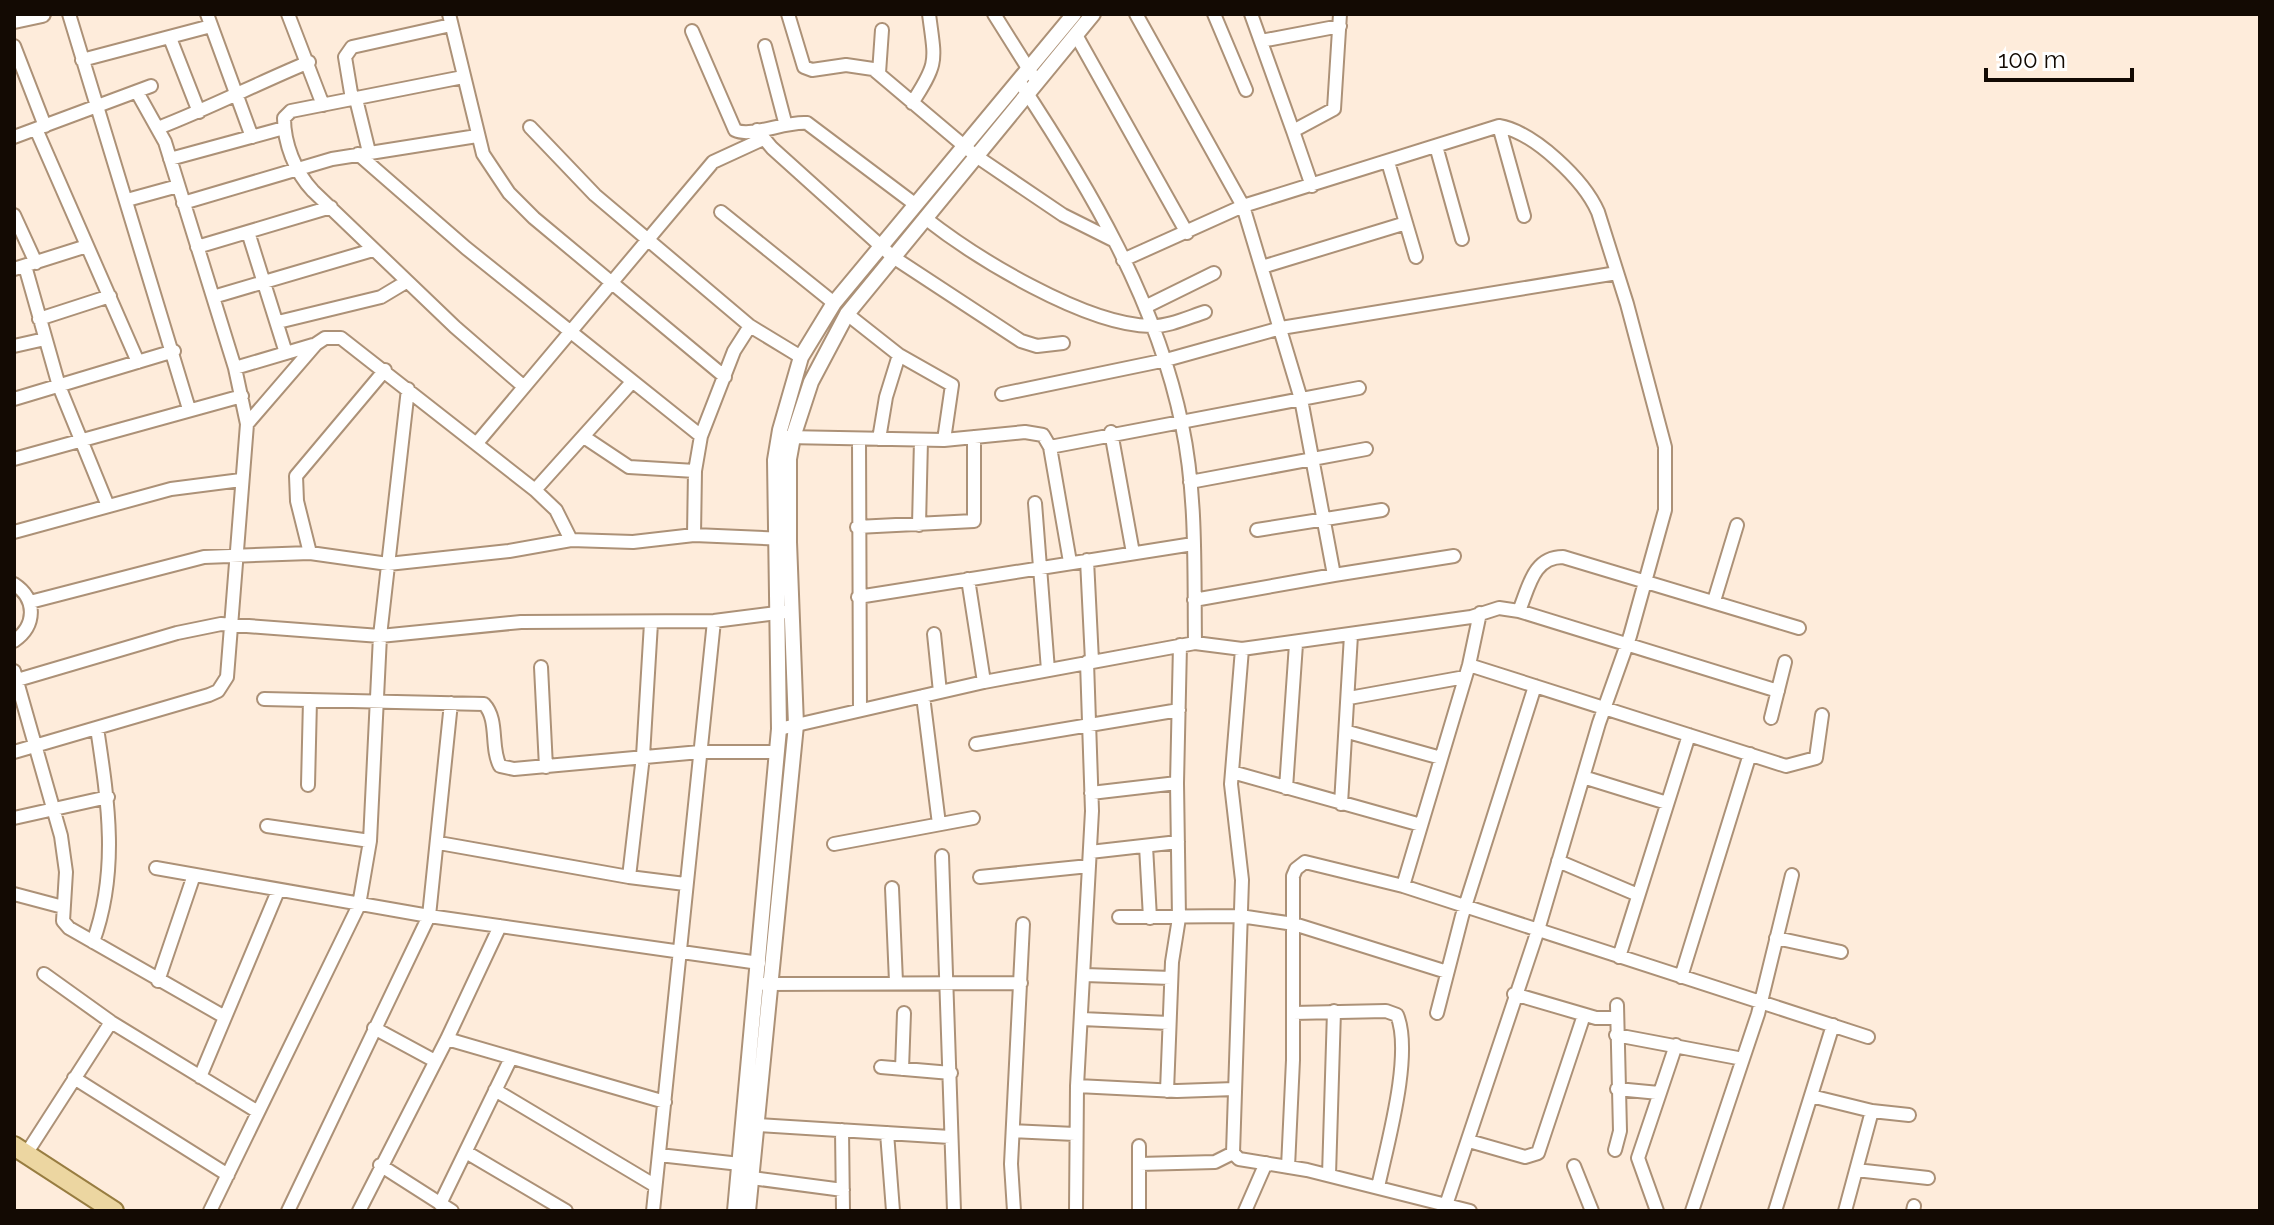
<svg xmlns="http://www.w3.org/2000/svg" width="2274" height="1225" font-family="Raleway,sans-serif">
<style>
.lines{fill:none;stroke-linecap:round;stroke-linejoin:round}
.minor-casing{stroke:#ac9177;stroke-width:16}
.tertiary-casing{stroke:#ac9177;stroke-width:18}
.secondary-casing{stroke:#ac9177;stroke-width:20}
.primary-casing{stroke:#987d41;stroke-width:22}
.minor{stroke:#fff;stroke-width:12}
.tertiary{stroke:#fff;stroke-width:14}
.secondary{stroke:#fff;stroke-width:16}
.primary{stroke:#ecd6a1;stroke-width:18}
</style>
<rect width="100%" height="100%" fill="#feecdb"/>
<g class="lines">
<!-- minor casing -->
<g class="minor-casing">
<path id="minor" d="M69 14 189 409
M207 14 252 137
M288 14 323 105
M449 14 483 154 509 193 534 218 725 377
M788 14 804 67 812 70 846 65 873 69 976 156 1063 215 1113 240
M994 14 1033 76
M1136 14 1243 206 1301 399 1334 575 1194 600
M1214 14 1246 90
M1251 14 1293 131
M692 31 735 130C751 138 785 121 807 123L916 205
M1076 35 1187 233
M170 38 199 112
M1261 41 1340 26
M14 46 45 126
M765 46 785 122
M82 60 211 26
M879 73 882 30
M463 77 291 111 284 118C284 143 295 172 313 191L455 327 523 386
M352 99 345 57 352 47 451 25
M356 99 369 152
M912 103C939 62 935 61 929 14
M1499 126 1524 216
M530 127 595 195 750 326 801 357
M158 128C210 108 258 83 309 62
M36 129 138 362
M757 130 772 148 893 257 1021 341 1037 346 1063 343
M14 137 151 86
M1436 146 1462 239
M358 154 466 248 701 436
M170 159 284 128
M1388 162 1416 257
M1312 186 1293 131 1334 109 1340 14
M127 200 178 186
M183 203 332 159 477 136
M721 212 834 303
M14 215 36 263
M925 218C976 258 1085 325 1151 326 1168 327 1189 317 1205 312
M248 232 286 353
M197 247 331 207
M1123 260 1243 206 1499 126C1534 132 1584 180 1598 212L1627 304 1665 447V510L1630 636 1599 723 1538 930 1444 1211
M25 266 59 386 108 506
M1262 267 1406 223
M14 269 87 246
M213 297 373 250
M1145 307 1214 273
M847 314 899 355 952 385 944 440
M39 319 110 296
M278 322 381 297 406 282
M14 346 45 339
M235 368 313 345
M1002 394 1166 360 1281 328 1617 273
M14 399 174 351
M247 424 316 344 325 338H341L535 490 556 510 571 540
M1111 432 1133 553
M584 437 629 467 695 471
M786 437 944 440 1025 432 1043 435 1050 447 1359 388
M859 439 860 710
M879 439 886 397 899 355
M477 443 713 162 763 139
M1050 447 1070 562
M14 459 242 396
M1190 482 1366 449
M535 490 632 382
M1035 503 1048 670
M919 525 921 440
M857 527 974 521V437
M1257 530 1382 510
M14 532 171 489 241 480
M694 535 695 471 701 436 734 351 750 326
M310 553 297 501 296 476 385 370
M1087 560 1092 661
M1334 575 1454 556
M968 579 984 682
M14 584C37 599 36 626 14 641
M858 597 1193 544
M1714 601 1737 525
M30 602 204 557 310 553 388 564 509 551 571 540 633 542 694 535 786 539
M1519 611C1529 587 1533 557 1563 557L1799 628
M934 634 940 692
M1195 643 1242 649 1231 784 1242 880 1233 1153 1239 1159 1307 1170 1470 1211
M1242 649 1471 617 1499 608 1519 611 1778 691
M1469 665 1786 766 1816 758 1822 715
M541 667 546 767
M14 671 61 836 66 872 63 921 69 928 223 1016
M14 681 177 633 221 624 380 636 521 622 714 621 785 612
M923 696 939 824
M1349 698 1465 677
M264 699 484 704C499 720 490 747 500 766L514 769 700 752H777
M1771 718 1785 662
M779 729 984 682 1195 643C1194 571 1197 496 1182 425 1156 299 1089 187 1019 81
M1348 732 1441 758
M976 744 1179 710
M14 752 209 695 218 691 227 677 247 424 235 368 165 142 137 92
M1232 772 1421 825
M1583 777 1667 803
M308 785 310 700
M1286 788 1296 644
M1091 793 1177 783
M1341 804 1351 635
M14 818 108 797
M267 826 370 841
M439 843 629 877 685 884
M834 844 973 818
M1146 846 1150 918
M1090 852 1178 842
M942 856 954 1211
M1558 861 1638 895
M156 868 429 916 759 963
M629 877 643 756 651 623
M980 877 1089 866
M1403 886 1469 665 1480 613
M892 888 896 982
M14 894 63 907
M1119 917 1240 916 1294 924 1447 972
M1776 938 1841 952
M93 942C119 871 108 801 97 728
M1619 957 1689 735
M44 974 111 1022 258 1112
M1085 975 1171 978
M1681 977 1750 754
M158 981 194 875
M764 984 1021 983
M1514 994 1596 1018H1616
M1293 1013 1386 1011 1397 1015C1413 1054 1387 1145 1378 1187
M1437 1013 1462 916 1535 686
M1082 1019 1169 1023
M374 1028 435 1061
M1616 1035 1743 1059
M447 1039 665 1102
M881 1067 951 1073
M902 1069 904 1013
M200 1077 278 891
M74 1078 228 1175
M1077 1086 1177 1091 1234 1089
M1617 1089 1659 1093
M495 1090 654 1185
M1167 1091 1172 962 1179 918 1177 783 1180 645
M1811 1096 1872 1111 1909 1115
M758 1125 950 1137
M842 1130 843 1211
M1013 1131 1075 1134
M887 1133 893 1211
M1469 1141 1525 1157 1538 1153 1584 1015
M1139 1146V1211
M1615 1150 1620 1131 1617 1005
M466 1152 566 1211
M26 1154 111 1022
M659 1155 740 1164
M1139 1164 1215 1162 1233 1153
M380 1165 452 1211
M1574 1166 1592 1211
M1288 1167 1293 1060V876L1296 869 1305 862 1403 886 1868 1037
M1856 1170 1928 1178
M1329 1175 1334 1011
M752 1178 843 1190
M440 1204 511 1058
M210 1211 359 905 370 841 380 636 408 389
M288 1211 429 916 451 703
M359 1211 447 1039 500 926
M653 1211 714 621
M1014 1211 1011 1164 1023 924
M1076 1211 1077 1086 1092 811 1087 662
M1245 1211 1266 1163
M1657 1211 1638 1158 1676 1045
M1692 1211 1758 1014 1792 875
M1775 1211 1833 1025
M1845 1211 1872 1111
M1913 1211 1914 1206"/>
</g>
<!-- tertiary casing -->
<g class="tertiary-casing">
<path id="tertiary" d="M735 1211 779 729 775 460 780 430 801 357 834 303 1074 14
M748 1211 796 725 789 542V459L793 437 811 382 847 314 1093 14"/>
</g>
<!-- secondary casing -->
<g class="secondary-casing">
<path id="secondary" d="M14 20 42 14"/>
</g>
<!-- primary casing -->
<g class="primary-casing">
<path id="primary" d="M14 1146 114 1211"/>
</g>
<!-- minor -->
<use href="#minor" class="minor"/>
<!-- tertiary -->
<use href="#tertiary" class="tertiary"/>
<!-- secondary -->
<use href="#secondary" class="secondary"/>
<!-- primary -->
<use href="#primary" class="primary"/>
</g>
<!-- border -->
<rect width="2274" height="1225" fill="none" stroke="#130a03" stroke-width="32"/>
<!-- scale -->
<path d="M1986 68v12h146v-12" fill="none" stroke="#130a03" stroke-width="4"/>
<text x="1998" y="68" font-size="24" fill="#130a03" stroke="#ffffff" stroke-width="6" paint-order="stroke">100 m</text>
</svg>
